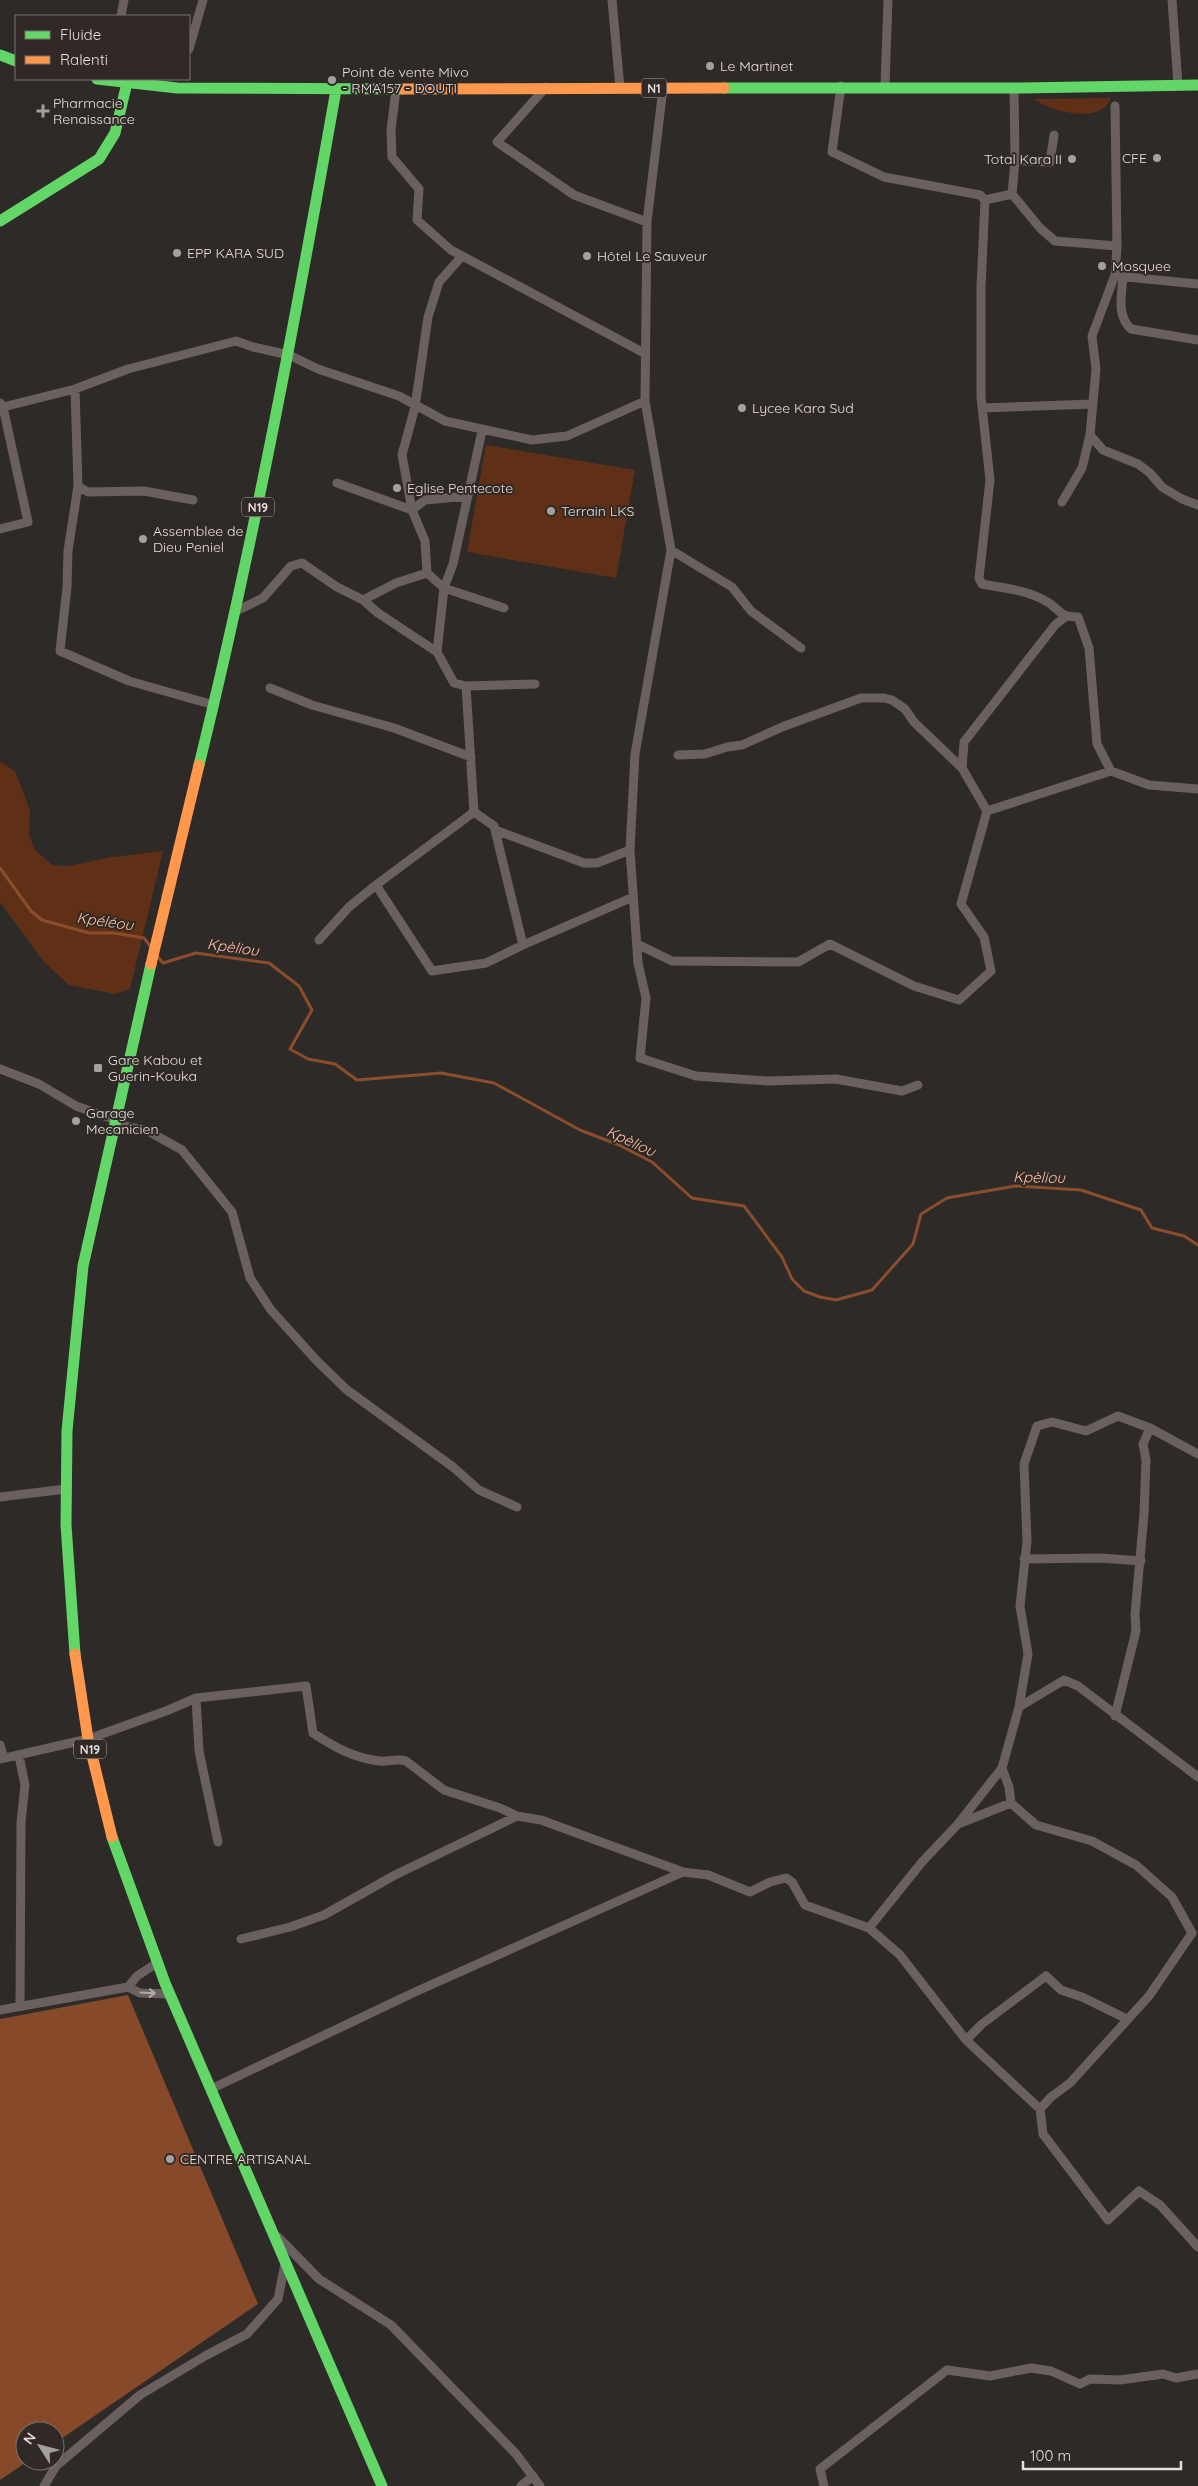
<svg xmlns="http://www.w3.org/2000/svg" width="1198" height="2486" font-family="Quicksand,sans-serif">
<style>
.green{fill:#5f3015}
.forest{fill:#864a2b}
.lines{fill:none;stroke-linecap:round;stroke-linejoin:round}
.stream{stroke:#8c4d2c;stroke-width:3}
.street{stroke:#6a615e;stroke-width:9}
.fast{stroke:#63d668;stroke-width:11}
.slow{stroke:#ff974d;stroke-width:11}
.oneway{stroke:#b3adaa}
.poi-dot{fill:#a4a09e;stroke:#302925;stroke-width:2}
.labels{text-anchor:middle;dominant-baseline:central;stroke-width:4;stroke-linejoin:round;paint-order:stroke}
.shield{fill:#302925;stroke:#aea8a6;stroke-width:1}
.shield-label{font-size:12px;font-weight:bold;fill:#e4dfdd}
.poi-label{font-size:14px;fill:#e4dfdd;stroke:#302925;text-anchor:start}
.water-label{font-size:15px;font-style:italic;fill:#fdc0a3;stroke:#302925}
</style>
<rect width="100%" height="100%" fill="#2d2a28"/>
<!-- green -->
<path class="green" d="M1111 98C1102 125 1051 112 1034 99Z
M486 445 635 470 616 578 467 552Z
M0 762 15 771 30 810 29 834 34 849 52 865 69 866 112 857 163 851 130 989 115 994 69 985 43 961 0 902Z"/>
<!-- forest -->
<path class="forest" d="M128 1995 258 2304 55 2443V2431H25V2461H28L0 2480V2019Z"/>
<g class="lines">
<!-- stream -->
<path class="stream" d="M0 868 31 911 42 920 89 933H114L144 938 151 947
M157 956 163 963 196 953 269 963 299 986 312 1010 290 1049 308 1059 335 1064 357 1080 441 1073 494 1083 580 1130 619 1145 652 1162 692 1198 744 1206 782 1257 792 1279 804 1291 820 1297 836 1300 872 1290 913 1244 921 1214 947 1198 1015 1186 1081 1190 1141 1210 1152 1228 1184 1236 1198 1245"/>
<!-- street -->
<path class="street" d="M612 0 620 88
M1172 0 1178 85
M121 16 124 0
M189 49 203 0
M841 86 832 152 884 177 980 195 985 200 981 287V397L990 480 979 578 982 584C1002 588 1026 590 1044 600 1061 608 1056 617 1078 617L1089 648 1097 744 1111 771
M885 86 888 0
M546 87 497 142 574 195 647 222
M1014 87 1015 161 1012 194 1040 228 1055 241 1117 246
M663 88 647 222 645 401 671 550 635 754 630 850 638 963 646 998 640 1058 696 1076 768 1081 836 1079 902 1091 918 1085
M396 90 391 130 392 157 419 189 417 220 451 250 644 353
M1115 106 1117 246 1115 275 1092 336 1096 369 1090 435 1103 450 1138 464 1150 473 1162 487 1182 499 1198 505
M1015 161 1050 162 1054 135
M985 200 1012 194
M462 256 439 282 428 317 415 407 402 455 412 510 425 541 427 573 444 588 504 608
M1117 276 1198 284
M1123 276C1122 295 1116 315 1131 329L1198 340
M75 389 78 486 68 551 67 587 60 651 129 681 214 705
M3 407 75 389 128 369 236 341 253 347 289 355 318 369 399 396 445 421 532 440 567 436 645 401
M983 408 1093 404
M482 431 453 564 444 588 437 652 454 683 466 686 474 812 494 826 523 945 633 897
M337 483 412 510
M78 486 88 492 144 491 193 500
M1062 502 1082 468 1090 435
M412 510 425 500 468 496
M0 529 28 522 3 407 0 403
M671 550 732 587 751 611 801 648
M363 600 396 583 427 573
M234 612 263 598 291 566 302 563 337 587 363 600 378 613 437 652
M466 686 535 684
M270 688 312 705 394 728 471 757
M962 768 964 742 1055 625 1065 617
M987 811 1111 771 1149 785 1198 789
M474 812 376 885 432 971 486 963 523 945
M495 830 584 863H597L630 850
M319 940 349 907 376 885
M637 944 672 961 798 962 830 944 914 986 959 1000 991 971 984 937 961 904 987 811 962 768 914 722 905 709 892 700 884 698H861L782 727 742 745 727 747 705 754 678 755
M0 1069 39 1084 76 1106 116 1120
M115 1124 148 1131 182 1150 232 1212 250 1278 271 1310 317 1361 347 1390 453 1467 479 1490 517 1507
M0 1497 66 1489
M1024 1559 1100 1558 1141 1561
M196 1698 199 1751 218 1842
M1019 1707 1028 1654 1020 1606 1027 1541 1024 1464 1037 1426 1052 1422 1086 1431 1118 1416 1150 1428 1198 1454
M1115 1716 1136 1631 1135 1614 1144 1514 1146 1460 1143 1444 1150 1428
M0 1745 4 1758
M19 1756 25 1785 21 1822 20 2006
M0 1759 88 1739 166 1711 196 1698 306 1686 313 1733C334 1747 354 1758 379 1761 388 1762 397 1758 406 1761L444 1790 500 1808 517 1816 541 1820 683 1872 708 1875 750 1892 770 1882 786 1878 792 1882 805 1905 869 1928 900 1955 966 2040 1040 2109 1043 2134 1108 2220 1139 2191 1160 2205 1198 2247
M1002 1768 1009 1787 1011 1803
M958 1824 1011 1803 1036 1825 1092 1841 1136 1865 1172 1897 1192 1933 1149 1996 1070 2083 1051 2097 1040 2109
M869 1928 922 1862 958 1824 1002 1768 1019 1707 1064 1680 1078 1686 1198 1777
M241 1939 290 1927 324 1915 395 1875 517 1816
M128 1987 137 1976 157 1963
M0 2010 128 1987 140 1993 169 1994
M966 2040 982 2024 1046 1976 1061 1990 1082 1997 1127 2019
M211 2089 415 1992 683 1872
M278 2237 319 2279 391 2325 516 2454 540 2486
M44 2486 56 2466 140 2395 205 2356 247 2334 278 2299 285 2264
M521 2486 533 2476
M824 2486 820 2469 947 2370 990 2376 1031 2368 1051 2371 1080 2384 1090 2379 1120 2380 1163 2374 1176 2378 1198 2374"/>
<!-- fast -->
<path class="fast" d="M0 55 16 61
M97 79 177 88 403 89
M724 88H1022L1198 85
M0 221 99 159 115 133 127 83
M199 765C254 542 296 316 336 90
M75 1654 66 1525 67 1431 83 1266 151 964
M112 1837 165 1983 382 2486"/>
<!-- slow -->
<path class="slow" d="M403 89 724 88
M151 964 199 765
M75 1654 88 1739 112 1837"/>
</g>
<!-- one-way arrows -->
<defs><path id="oneway-shaft" d="M-6 0H5M1.5-3L5.5 0L1.5 3" fill="none" stroke-width="1.6" stroke-linecap="round" stroke-linejoin="round" transform="scale(1.25)"/></defs>
<use class="oneway" href="#oneway-shaft" transform="translate(148 1993) rotate(3)"/>
<!-- markers -->
<g class="poi-dot">
<circle cx="710" cy="66" r="5"/>
<circle cx="332" cy="80" r="5"/>
<path d="M40.5 103.5h5v5h5v5h-5v5h-5v-5h-5v-5h5z"/>
<circle cx="1157" cy="158" r="5"/>
<circle cx="1072" cy="159" r="5"/>
<circle cx="177" cy="253" r="5"/>
<circle cx="587" cy="256" r="5"/>
<circle cx="1102" cy="266" r="5"/>
<circle cx="742" cy="408" r="5"/>
<circle cx="397" cy="488" r="5"/>
<circle cx="551" cy="511" r="5"/>
<circle cx="143" cy="539" r="5"/>
<rect x="93" y="1063" width="10" height="10" rx="2.5"/>
<circle cx="76" cy="1121" r="5"/>
<circle cx="170" cy="2159" r="5"/>
</g>
<g class="labels">
<!-- shield labels -->
<g class="shield">
<rect x="641.5" y="78.5" width="25" height="19" rx="4"/>
<rect x="242" y="497.5" width="32" height="19" rx="4"/>
<rect x="74" y="1739.5" width="32" height="19" rx="4"/>
</g>
<g class="shield-label">
<text x="654" y="88">N1</text>
<text x="258" y="507">N19</text>
<text x="90" y="1749">N19</text>
</g>
<!-- poi labels -->
<g class="poi-label">
<text x="720" y="66">Le Martinet</text>
<text x="342" y="72">Point de vente Mivo<tspan x="342" dy="16">- RMA157 - DOUTI</tspan></text>
<text x="53" y="103">Pharmacie<tspan x="53" dy="16">Renaissance</tspan></text>
<text x="1147" y="158" text-anchor="end">CFE</text>
<text x="1062" y="159" text-anchor="end">Total Kara II</text>
<text x="187" y="253">EPP KARA SUD</text>
<text x="597" y="256">Hôtel Le Sauveur</text>
<text x="1112" y="266">Mosquee</text>
<text x="752" y="408">Lycee Kara Sud</text>
<text x="407" y="488">Eglise Pentecote</text>
<text x="561" y="511">Terrain LKS</text>
<text x="153" y="531">Assemblee de<tspan x="153" dy="16">Dieu Peniel</tspan></text>
<text x="108" y="1060">Gare Kabou et<tspan x="108" dy="16">Guerin-Kouka</tspan></text>
<text x="86" y="1113">Garage<tspan x="86" dy="16">Mecanicien</tspan></text>
<text x="180" y="2159">CENTRE ARTISANAL</text>
</g>
<!-- water labels -->
<g class="water-label">
<text transform="translate(105 921) rotate(8)">Kpéléou</text>
<text transform="translate(233 947) rotate(8)">Kpèliou</text>
<text transform="translate(631 1141) rotate(25)">Kpèliou</text>
<text transform="translate(1039 1177) rotate(1)">Kpèliou</text>
</g>
</g>
<!-- legend -->
<rect x="15" y="15" width="175" height="65" fill="#302925" stroke="#78726f"/>
<rect x="25" y="31" width="25" height="8" fill="#63d668" stroke="#78726f"/>
<text x="60" y="40" font-size="15" fill="#e4dfdd">Fluide</text>
<rect x="25" y="56" width="25" height="8" fill="#ff974d" stroke="#78726f"/>
<text x="60" y="65" font-size="15" fill="#e4dfdd">Ralenti</text>
<!-- north arrow -->
<g transform="translate(40 2446) rotate(306)"><circle r="24" fill="#302925" stroke="#78726f"/>
<path d="M0-4L9 19L0 12L-9 19Z" fill="#a4a09e"/>
<text y="-8" font-size="14" font-weight="bold" text-anchor="middle" fill="#e4dfdd">N</text>
</g>
<!-- scale -->
<path d="M1023 2461v8h158v-8" fill="none" stroke="#e4dfdd" stroke-width="2.5"/>
<text x="1030" y="2461" font-size="15" fill="#e4dfdd" stroke="#302925" stroke-width="4" paint-order="stroke">100 m</text>
</svg>
